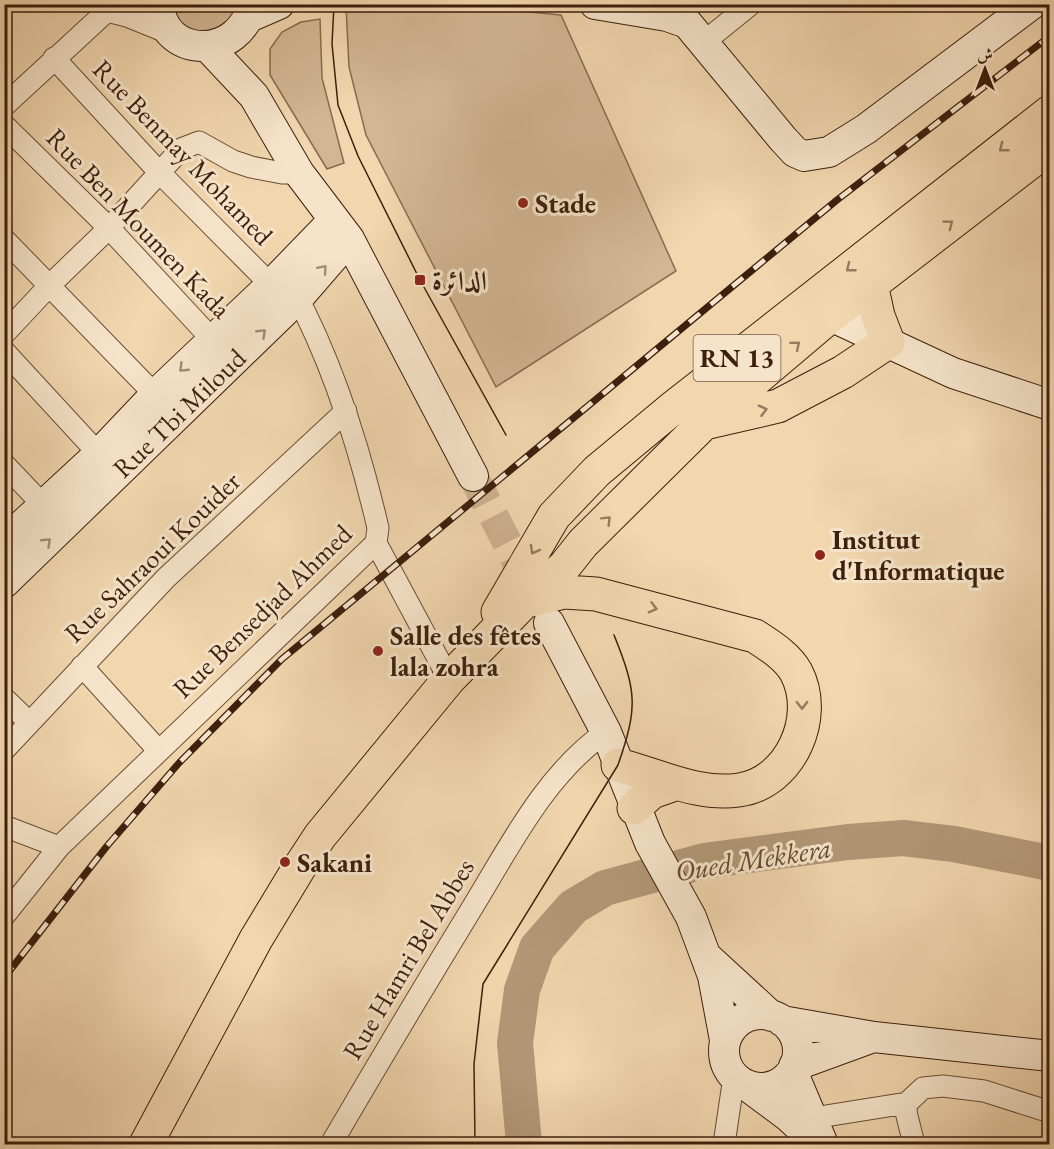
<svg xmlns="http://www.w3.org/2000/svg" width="1054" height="1149" font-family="'EB Garamond',Amiri,serif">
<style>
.green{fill:#d2b793;stroke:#876b50;stroke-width:1.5}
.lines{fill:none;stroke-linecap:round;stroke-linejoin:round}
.river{stroke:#b39877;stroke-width:36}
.secondary-tunnel{stroke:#cdb18e;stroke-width:30;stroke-dasharray:30 15;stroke-linecap:butt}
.street-casing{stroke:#694d35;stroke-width:23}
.secondary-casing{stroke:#3c1f0d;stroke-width:32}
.primary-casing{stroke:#3c1f0d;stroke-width:35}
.street{stroke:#f6e4ca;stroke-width:21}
.secondary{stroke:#f6e4ca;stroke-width:30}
.primary{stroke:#f1d6ae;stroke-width:33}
.tram{stroke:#3c1f0d;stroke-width:1.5}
.rail-casing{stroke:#3c1f0d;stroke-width:7}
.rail{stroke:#f6e4ca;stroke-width:4.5;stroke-dasharray:14;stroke-linecap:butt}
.oneway{stroke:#967a5e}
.oneway2{stroke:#a28b75}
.poi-dot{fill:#8f2418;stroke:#f6e4ca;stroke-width:2}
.labels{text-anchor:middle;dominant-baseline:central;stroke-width:6;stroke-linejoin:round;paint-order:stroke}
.shield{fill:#f6e4ca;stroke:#745a46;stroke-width:1.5}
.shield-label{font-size:26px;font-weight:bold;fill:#3c1f0d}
.street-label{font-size:27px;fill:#3c1f0d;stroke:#f6e4ca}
.poi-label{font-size:27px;font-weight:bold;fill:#3c1f0d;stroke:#f6e4ca;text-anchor:start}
.water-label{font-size:28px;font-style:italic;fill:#664932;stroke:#f6e4ca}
</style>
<rect width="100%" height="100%" fill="#f1d6ae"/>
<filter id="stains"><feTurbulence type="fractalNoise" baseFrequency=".00333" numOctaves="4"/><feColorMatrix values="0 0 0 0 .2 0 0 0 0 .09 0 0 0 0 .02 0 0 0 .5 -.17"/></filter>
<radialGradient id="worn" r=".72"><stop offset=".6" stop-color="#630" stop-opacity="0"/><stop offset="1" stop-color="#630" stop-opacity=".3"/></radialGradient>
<!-- green -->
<path class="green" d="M169 5H236L232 19 215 34 183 31Z
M346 5H453L561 15 676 271 496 387 366 135 349 67Z
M320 19 322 78 344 163 327 169 270 75V49L282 32 301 22Z"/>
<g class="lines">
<!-- river -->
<path class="river" d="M524 1144 515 1043 522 990 537 948 573 907 605 888 704 861 848 842 903 838 954 844 1050 863"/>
<!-- secondary-tunnel -->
<path class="secondary-tunnel" d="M473 476 531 589"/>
<!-- street casing -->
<g class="street-casing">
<path id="street" d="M121 4 107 11 127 16 174 35
M704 42 751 4
M54 58 159 172 271 285
M4 106 107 11
M4 125 109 228 222 350
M4 239 165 405
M4 334 50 285 109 228 181 149 199 142 233 161 251 167 282 173H299
M4 351 109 465
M4 464 44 506
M376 543 449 679
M82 666 158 750
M4 698 29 722
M4 750 166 578 346 411
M4 826 59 847
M4 916 59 847 376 543 378 528C359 446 333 363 293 289
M907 1103 906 1112 914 1144
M813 1118 907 1103 923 1088 943 1086 984 1091 1050 1112
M331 1144C376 1067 422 990 469 913 508 850 544 775 606 732
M724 1144 734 1077"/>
</g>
<!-- secondary casing -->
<g class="secondary-casing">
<path id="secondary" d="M159 4C162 60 241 60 252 4
M595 4 667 16 687 23 783 139 795 152 804 156 829 152 866 129 1032 4
M249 17 279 4
M208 47 254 96 299 173 349 239 473 476
M809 306 953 373 1050 405
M4 542 99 454 155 395 271 285 334 220
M4 583 298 298 349 239
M549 623 606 732 650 843 691 917 713 976 725 1040
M709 959 771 1016
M724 1051a37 37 0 1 1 74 0a37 37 0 1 1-74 0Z
M782 1021 874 1037 1050 1056
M794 1066 868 1039
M792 1071 822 1142
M746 1085 789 1117 818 1144"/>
</g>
<!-- primary casing -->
<g class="primary-casing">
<path id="primary" d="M709 422 778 406 843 372 888 342 878 316 871 284
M527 601 564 592 596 594 755 636C770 646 787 656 796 672 820 717 790 783 739 790 697 796 658 775 618 765
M498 612 554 516 597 471 674 407 1050 112
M634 808 652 792 675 784
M146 1144 256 939 299 868 320 836 449 679 523 603 564 567 583 543 705 422 828 318 1050 147"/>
</g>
<!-- street -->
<use href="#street" class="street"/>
<!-- secondary -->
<use href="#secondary" class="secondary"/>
<!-- primary -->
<use href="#primary" class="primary"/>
<!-- tram -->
<path class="tram" d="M334 4 332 44 338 105 358 156 420 280 506 435
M475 1144 474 1064 483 984 618 765C638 707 637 692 614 635"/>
<!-- rail casing -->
<g class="rail-casing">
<path id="rail" d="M4 978 107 846 179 763 282 659 837 200 1050 36"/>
</g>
<!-- rail -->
<use href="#rail" class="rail"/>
</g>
<!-- one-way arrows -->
<defs><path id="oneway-chevron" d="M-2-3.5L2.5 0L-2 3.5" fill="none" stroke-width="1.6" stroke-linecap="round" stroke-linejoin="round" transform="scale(1.5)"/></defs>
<g class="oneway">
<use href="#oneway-chevron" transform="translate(1003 148) rotate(142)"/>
<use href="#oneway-chevron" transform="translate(949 224) rotate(-37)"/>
<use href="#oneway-chevron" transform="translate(850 268) rotate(142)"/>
<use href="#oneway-chevron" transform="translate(796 345) rotate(-40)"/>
<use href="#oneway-chevron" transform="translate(763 410) rotate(-15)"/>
<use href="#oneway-chevron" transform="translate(607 520) rotate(-45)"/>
<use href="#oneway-chevron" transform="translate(534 550) rotate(119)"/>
<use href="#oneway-chevron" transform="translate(653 608) rotate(15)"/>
<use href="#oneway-chevron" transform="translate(802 705) rotate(89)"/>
</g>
<g class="oneway2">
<use href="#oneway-chevron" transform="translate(323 269) rotate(-49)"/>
<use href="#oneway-chevron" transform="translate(262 333) rotate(-44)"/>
<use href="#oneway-chevron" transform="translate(183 368) rotate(136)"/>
<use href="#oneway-chevron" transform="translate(47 542) rotate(-44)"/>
</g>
<!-- markers -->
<g class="poi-dot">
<circle cx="523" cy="203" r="6"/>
<rect x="414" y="274" width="12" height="12" rx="3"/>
<circle cx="820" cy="555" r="6"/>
<circle cx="378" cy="651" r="6"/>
<circle cx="285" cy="862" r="6"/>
</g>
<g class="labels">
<!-- shield labels -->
<rect class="shield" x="693.5" y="335" width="87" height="46" rx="4.5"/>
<g class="shield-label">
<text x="737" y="358">RN 13</text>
</g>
<!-- street labels -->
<g class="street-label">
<text transform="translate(183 152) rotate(46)">Rue Benmay Mohamed</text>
<text transform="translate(139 223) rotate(46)">Rue Ben Moumen Kada</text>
<text transform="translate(179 413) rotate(-44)">Rue Tbi Miloud</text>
<text transform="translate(152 557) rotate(-44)">Rue Sahraoui Kouider</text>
<text transform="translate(262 611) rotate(-44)">Rue Bensedjad Ahmed</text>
<text transform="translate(408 959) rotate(-59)">Rue Hamri Bel Abbes</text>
</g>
<!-- poi labels -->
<g class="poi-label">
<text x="535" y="203">Stade</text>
<text x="432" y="280">الدائرة</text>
<text x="832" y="539">Institut<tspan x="832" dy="31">d'Informatique</tspan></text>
<text x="390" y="635">Salle des fêtes<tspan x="390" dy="31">lala zohra</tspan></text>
<text x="297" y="862">Sakani</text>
</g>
<!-- water labels -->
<g class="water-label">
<text transform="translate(753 859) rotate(-9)">Oued Mekkera</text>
</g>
</g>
<!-- margin -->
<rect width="1054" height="1149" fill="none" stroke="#f1d6ae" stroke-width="24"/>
<rect x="6" y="6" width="1042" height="1137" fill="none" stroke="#3c1f0d" stroke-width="3"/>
<rect x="12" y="12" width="1030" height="1125" fill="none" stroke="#3c1f0d" stroke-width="1.5"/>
<!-- north arrow -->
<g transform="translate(985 69)" stroke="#f6e4ca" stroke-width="4.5" paint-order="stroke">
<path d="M0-4.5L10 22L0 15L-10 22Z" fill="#3c1f0d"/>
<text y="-9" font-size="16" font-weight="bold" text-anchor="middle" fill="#3c1f0d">ش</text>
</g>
<rect width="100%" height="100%" filter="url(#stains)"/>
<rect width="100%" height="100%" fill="url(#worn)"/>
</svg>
